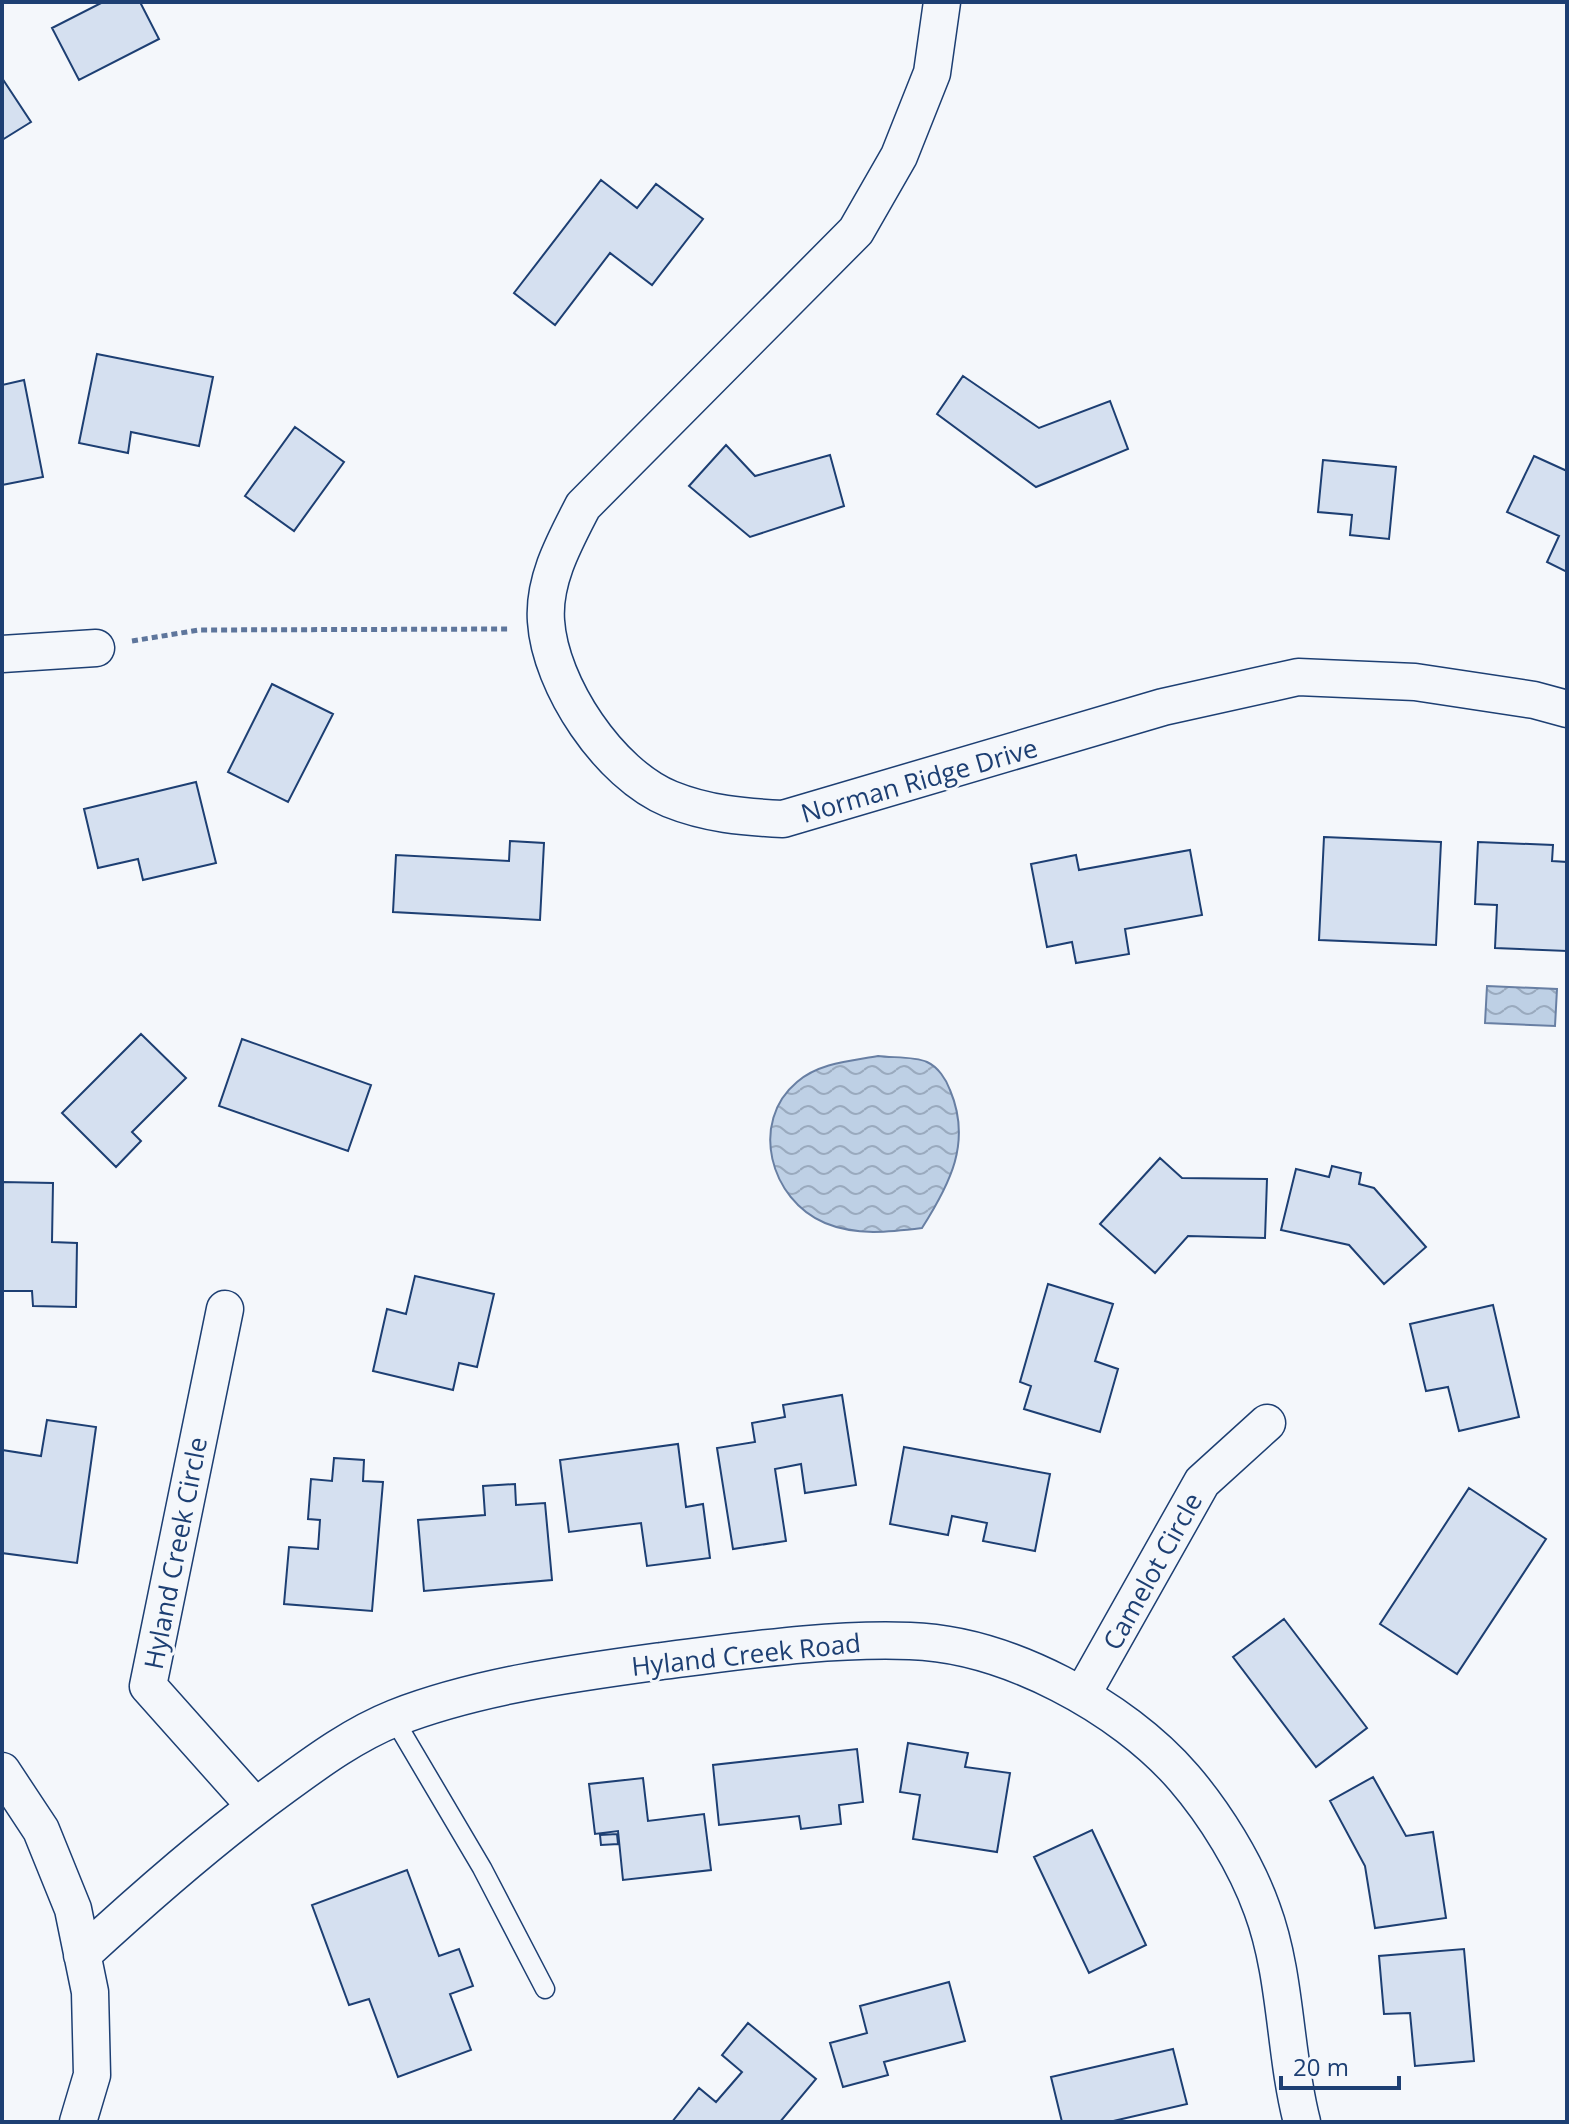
<svg xmlns="http://www.w3.org/2000/svg" width="1569" height="2124" font-family="'Open Sans',sans-serif">
<style>
.water{fill:url(#water-waves);stroke:#687fa3;stroke-width:2}
.building{fill:#d5e0f0;stroke:#1d3f73;stroke-width:2}
.lines{fill:none;stroke-linecap:round;stroke-linejoin:round}
.service-casing{stroke:#1d3f73;stroke-width:21}
.minor-casing{stroke:#1d3f73;stroke-width:39}
.path{stroke:#5e769c;stroke-width:5;stroke-dasharray:6 4;stroke-linecap:butt}
.service{stroke:#f4f7fb;stroke-width:18}
.minor{stroke:#f4f7fb;stroke-width:36}
.labels{text-anchor:middle;dominant-baseline:central;stroke-width:6;stroke-linejoin:round;paint-order:stroke}
.street-label{font-size:26px;fill:#1d3f73;stroke:#f4f7fb}
</style>
<defs>
<pattern id="water-waves" width="16" height="10" patternUnits="userSpaceOnUse" patternTransform="scale(2)"><rect width="16" height="10" fill="#bed0e5"/><path d="M0 5q4-4 8 0t8 0" fill="none" stroke="#9aaabe"/></pattern>
</defs>
<rect width="100%" height="100%" fill="#f4f7fb"/>
<!-- water -->
<path class="water" d="M1487 986 1557 989 1555 1026 1485 1023Z
M878 1056C892 1058 914 1056 927 1062 938 1067 946 1079 950 1090 972 1142 950 1184 922 1228 890 1232 856 1236 825 1223 770 1200 749 1122 797 1082 819 1063 850 1061 878 1056Z"/>
<!-- building -->
<path class="building" d="M103 2H140L159 39 79 80 52 28Z
M2 78 31 122 2 140Z
M601 180 637 208 656 184 703 219 652 285 610 253 555 325 514 293Z
M97 354 213 377 199 446 131 432 128 453 79 443Z
M963 376 1039 428 1110 401 1128 449 1036 487 937 414Z
M24 380 43 477 2 485V385Z
M295 427 344 462 294 531 245 496Z
M726 445 755 476 830 455 844 506 750 537 689 486Z
M1534 456 1567 471V572L1547 562 1559 536 1507 512Z
M1323 460 1396 467 1389 539 1350 535 1352 515 1318 512Z
M272 684 333 714 288 802 228 772Z
M196 782 216 863 143 880 138 859 98 868 84 809Z
M1324 837 1441 842 1436 945 1319 940Z
M510 841 544 843 540 920 393 912 396 855 509 861Z
M1478 842 1553 845 1552 861 1567 862V951L1495 948 1497 905 1475 904Z
M1190 850 1202 915 1125 929 1129 954 1076 963 1072 942 1047 947 1031 864 1076 855 1079 870Z
M141 1034 186 1078 132 1132 141 1141 116 1167 62 1113Z
M242 1039 371 1085 348 1151 219 1106Z
M1160 1158 1182 1178 1267 1179 1265 1238 1188 1236 1155 1273 1100 1224Z
M1332 1166 1361 1173 1359 1184 1374 1188 1426 1247 1384 1284 1349 1245 1281 1230 1296 1169 1329 1177Z
M2 1182 53 1183 52 1242 77 1243 76 1307 33 1306 32 1291H2Z
M415 1276 494 1294 477 1367 459 1363 453 1390 373 1371 387 1309 406 1314Z
M1048 1284 1113 1304 1095 1361 1118 1369 1100 1432 1024 1409 1031 1386 1020 1382Z
M1493 1305 1519 1417 1459 1431 1448 1387 1426 1391 1410 1324Z
M842 1395 856 1485 805 1493 801 1464 775 1469 786 1541 733 1549 717 1448 755 1442 752 1423 785 1417 783 1405Z
M47 1420 96 1427 77 1563 2 1553V1450L41 1456Z
M678 1444 686 1507 703 1504 710 1558 647 1566 641 1523 569 1532 560 1460Z
M904 1447 1050 1474 1035 1551 983 1541 987 1523 952 1516 948 1535 890 1524Z
M334 1458 364 1460 363 1481 383 1482 372 1611 284 1604 289 1547 318 1549 320 1520 308 1519 311 1479 332 1481Z
M515 1484 516 1505 545 1503 552 1580 424 1591 418 1520 485 1515 483 1486Z
M1469 1488 1546 1539 1457 1674 1380 1624Z
M1284 1619 1367 1728 1316 1767 1233 1657Z
M908 1743 968 1753 965 1767 1010 1773 997 1852 913 1839 920 1795 900 1792Z
M857 1749 863 1802 839 1805 841 1824 801 1829 799 1816 719 1825 713 1765Z
M1373 1777 1406 1836 1433 1832 1446 1918 1375 1928 1365 1866 1330 1801Z
M643 1778 648 1821 704 1814 711 1870 623 1880 618 1831 595 1834 589 1784Z
M1092 1830 1146 1945 1089 1973 1034 1857Z
M617 1834 618 1844 601 1845 600 1835Z
M407 1870 439 1956 459 1949 473 1986 450 1994 471 2050 398 2077 369 1999 349 2005 312 1905Z
M1464 1949 1474 2061 1415 2066 1410 2013 1384 2014 1379 1956Z
M949 1982 965 2041 884 2062 888 2075 843 2087 830 2043 867 2033 860 2006Z
M748 2023 816 2079 780 2122H672L699 2088 716 2102 742 2072 722 2055Z
M1173 2049 1187 2104 1109 2122H1062L1051 2077Z"/>
<g class="lines">
<!-- service casing -->
<g class="service-casing">
<path id="service" d="M394 1719 482 1868 545 1989"/>
</g>
<!-- minor casing -->
<g class="minor-casing">
<path id="minor" d="M942 2 932 73 899 156 856 231 583 506C565 541 543 580 546 621 550 685 609 774 670 799 707 814 743 817 783 819L1163 707 1298 677 1415 682 1534 700 1567 709
M2 654 96 648
M225 1309 148 1686 255 1806
M1082 1695 1202 1482 1267 1423
M2 1771 41 1830 73 1909 90 1992 92 2075 78 2122
M82 1955C147 1895 213 1837 285 1785 319 1760 355 1734 395 1718 477 1686 574 1673 662 1661 744 1651 826 1638 910 1641 1006 1644 1122 1706 1184 1778 1215 1814 1246 1864 1262 1909 1287 1976 1284 2053 1302 2122"/>
</g>
<!-- path -->
<path class="path" d="M132 641 199 630 509 629"/>
<!-- service -->
<use href="#service" class="service"/>
<!-- minor -->
<use href="#minor" class="minor"/>
</g>
<g class="labels">
<!-- street labels -->
<g class="street-label">
<text transform="translate(919 780) rotate(-16)">Norman Ridge Drive</text>
<text transform="translate(175 1553) rotate(-79)">Hyland Creek Circle</text>
<text transform="translate(1152 1571) rotate(-61)">Camelot Circle</text>
<text transform="translate(746 1654) rotate(-6)">Hyland Creek Road</text>
</g>
</g>
<!-- border -->
<rect width="1569" height="2124" fill="none" stroke="#1d3f73" stroke-width="8"/>
<!-- scale -->
<path d="M1281 2076v12h118v-12" fill="none" stroke="#1d3f73" stroke-width="4"/>
<text x="1293" y="2076" font-size="24" fill="#1d3f73" stroke="#f4f7fb" stroke-width="6" paint-order="stroke">20 m</text>
</svg>
